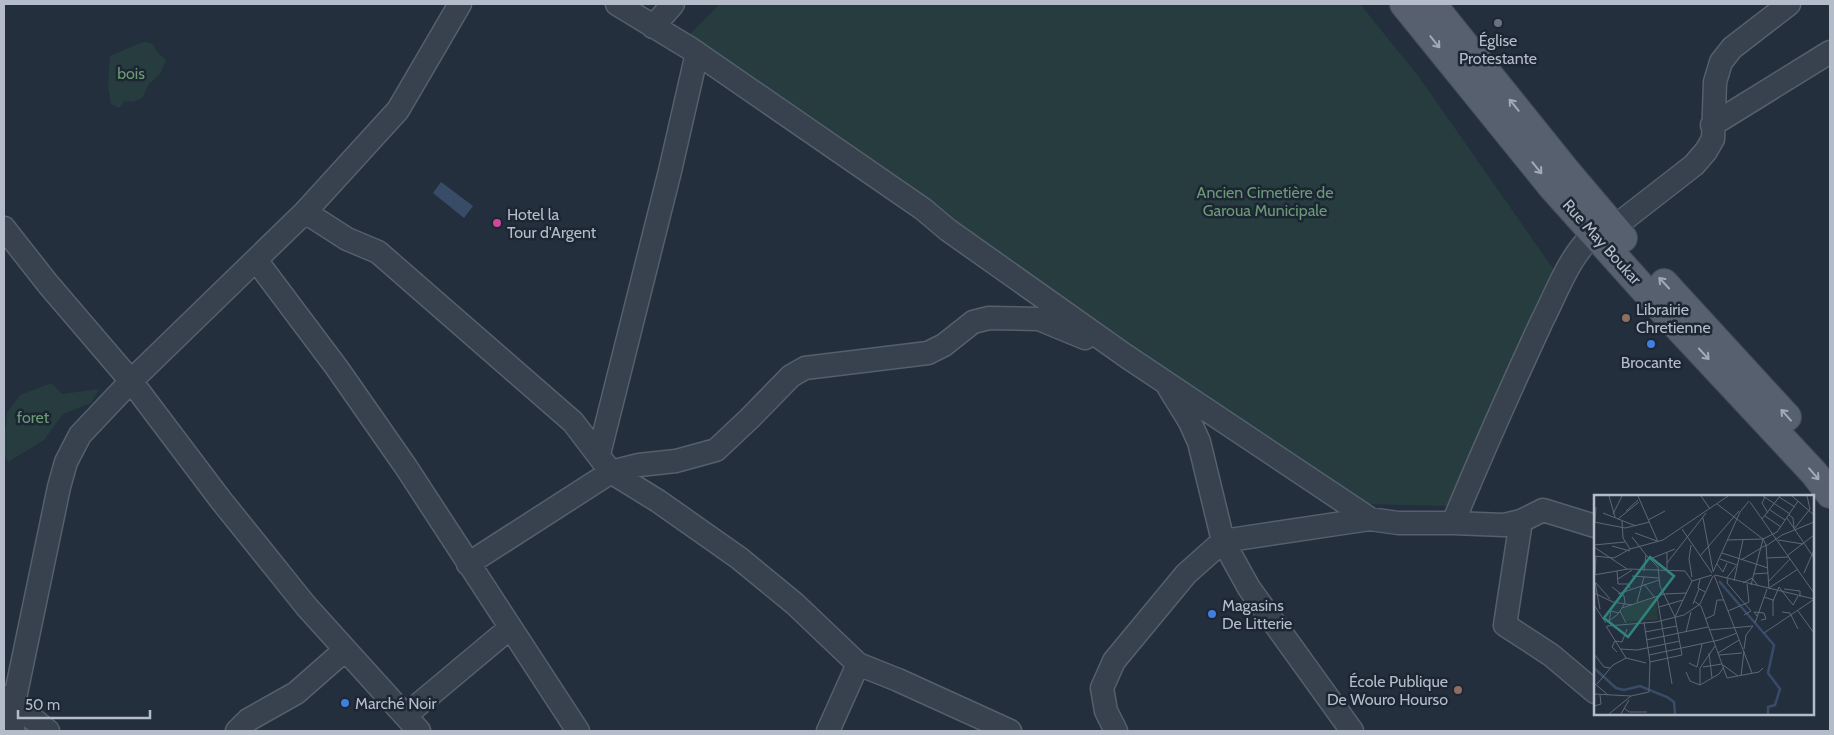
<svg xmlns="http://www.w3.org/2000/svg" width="1834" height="735" font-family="Cabin,sans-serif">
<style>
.green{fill:#263c3f}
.water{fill:#394c67}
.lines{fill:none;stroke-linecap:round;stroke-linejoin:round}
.minor-casing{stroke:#565f6c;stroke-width:25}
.major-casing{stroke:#414a57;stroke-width:30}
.minor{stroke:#38414e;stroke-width:22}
.major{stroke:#56606e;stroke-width:28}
.oneway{stroke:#a1aab7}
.worship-dot{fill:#6b7280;stroke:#1d2633;stroke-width:2}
.hotel-dot{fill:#d1479c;stroke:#1d2633;stroke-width:2}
.education-dot{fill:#8d6e63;stroke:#1d2633;stroke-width:2}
.shop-dot{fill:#3f7fe0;stroke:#1d2633;stroke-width:2}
.labels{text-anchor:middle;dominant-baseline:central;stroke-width:5;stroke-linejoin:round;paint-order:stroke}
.poi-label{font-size:16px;fill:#b4bcc9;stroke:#1d2633;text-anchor:start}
.park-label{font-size:16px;fill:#6b9a76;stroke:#1d2633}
.street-label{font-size:16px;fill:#b4bcc9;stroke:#1d2633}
.inset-river{fill:none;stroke:#394c67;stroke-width:2.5}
.inset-road{fill:none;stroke:#5e6776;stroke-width:1}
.view{fill:#308480;fill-opacity:0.15;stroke:#308480;stroke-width:2.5}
.inset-edge{fill:none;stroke:#b4bcc9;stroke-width:2.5}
</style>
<rect width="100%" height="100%" fill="#242f3e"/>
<!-- green -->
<path class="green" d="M720 4H1360L1419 77 1554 270 1449 506 1364 504 1039 286 686 38Z
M144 42 153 44 157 52 166 60 160 74 149 84 142 98 133 102 125 101 119 108 111 104 108 86 110 56C122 52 132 45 144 42Z
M52 383 62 394 99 389 91 403 63 414 44 440 8 462 4 454V430L6 427 7 413 20 395Z"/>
<!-- water -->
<path class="water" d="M441 182 473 206 464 218 433 193Z"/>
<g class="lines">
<!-- minor casing -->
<g class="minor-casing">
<path id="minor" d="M617 4 691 49 923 209 948 230 1126 356 1370 519
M653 27 673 4
M1712 125 1830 52
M305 212 347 239 378 252 573 422 611 472 658 501 739 558 795 604 858 664 898 680 1010 731
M4 228 48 284 131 381 220 499 306 606 419 731
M1613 228 1694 165 1706 151 1713 139 1715 82 1721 62 1732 48 1789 4
M256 260 337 368 406 467 578 731
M1169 388 1190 422 1199 442 1223 541 1249 588 1352 731
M599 454 670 171 697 53
M1521 521 1505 625 1551 655 1595 692
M1453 523 1504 525 1521 521 1543 510 1595 526
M468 564 611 472 639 465 676 461 716 450 750 418 791 376 805 368 928 353 944 345 973 322 989 318 1039 319 1085 338
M5 697 48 731
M406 715 510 628
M13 731 14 703 59 487 66 462 80 435 131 381 305 212 398 110 460 4
M237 731 248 720 296 693 345 650
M828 731 858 664
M1116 731 1106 711 1102 688 1114 661 1186 574 1223 541 1370 519 1398 523H1453C1481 455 1511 388 1542 321 1557 292 1569 256 1594 234"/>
</g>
<!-- major casing -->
<g class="major-casing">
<path id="major" d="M1404 4 1553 188 1675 324 1814 473 1830 494
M1432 4 1567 172 1623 238
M1664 283 1787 417"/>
</g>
<!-- minor -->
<use href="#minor" class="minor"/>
<!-- major -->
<use href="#major" class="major"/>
</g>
<!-- one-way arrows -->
<defs><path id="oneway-shaft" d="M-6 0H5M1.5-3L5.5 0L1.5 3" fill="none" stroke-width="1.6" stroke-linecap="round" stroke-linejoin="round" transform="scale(1.25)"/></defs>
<g class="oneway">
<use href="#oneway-shaft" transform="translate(1435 42) rotate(51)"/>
<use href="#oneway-shaft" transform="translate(1514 105) rotate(-129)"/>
<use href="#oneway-shaft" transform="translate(1537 168) rotate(51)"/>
<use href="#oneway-shaft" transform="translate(1664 283) rotate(-133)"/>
<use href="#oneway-shaft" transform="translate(1704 354) rotate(47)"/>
<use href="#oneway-shaft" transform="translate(1786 415) rotate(-132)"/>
<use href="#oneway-shaft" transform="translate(1814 474) rotate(49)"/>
</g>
<!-- markers -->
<circle class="worship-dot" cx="1498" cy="23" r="5"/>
<circle class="hotel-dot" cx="497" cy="223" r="5"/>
<g class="education-dot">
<circle cx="1626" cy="318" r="5"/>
<circle cx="1458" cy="690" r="5"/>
</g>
<g class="shop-dot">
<circle cx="1651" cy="344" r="5"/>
<circle cx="1212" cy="614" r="5"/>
<circle cx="345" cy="703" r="5"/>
</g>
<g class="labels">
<!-- poi labels -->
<g class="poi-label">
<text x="1498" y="40" text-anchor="middle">Église<tspan x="1498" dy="18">Protestante</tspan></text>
<text x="507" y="214">Hotel la<tspan x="507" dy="18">Tour d'Argent</tspan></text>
<text x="1636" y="309">Librairie<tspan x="1636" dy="18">Chretienne</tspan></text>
<text x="1651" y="362" text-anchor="middle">Brocante</text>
<text x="1222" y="605">Magasins<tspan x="1222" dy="18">De Litterie</tspan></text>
<text x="1448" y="681" text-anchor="end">École Publique<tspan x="1448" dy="18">De Wouro Hourso</tspan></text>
<text x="355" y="703">Marché Noir</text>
</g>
<!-- park labels -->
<g class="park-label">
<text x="131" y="73">bois</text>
<text x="1265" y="192">Ancien Cimetière de<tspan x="1265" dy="18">Garoua Municipale</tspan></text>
<text x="33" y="417">foret</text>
</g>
<!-- street labels -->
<g class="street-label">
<text transform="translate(1602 242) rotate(48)">Rue May Boukar</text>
</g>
</g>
<!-- overview -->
<g transform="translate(1594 495)">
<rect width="220" height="220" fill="#242f3e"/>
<path d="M62 103 64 125 32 126 27 116 29 113Z" fill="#263c3f"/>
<path class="inset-river" d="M125 86 180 150 174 178 186 194 181 210 174 212V219M0 173 22 193 30 195 46 191 73 202 80 207 81 219"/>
<path class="inset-road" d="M15 1 21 22M44 1 64 47M107 1 116 14M169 1 196 19M198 1 220 20M171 2 168 8 174 18M185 2 201 12M156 7 220 98M123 9 169 44 157 90M176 15 191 25M32 16 44 5M9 18 42 31M19 19 28 1M195 20 199 23 200 33M171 21 187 32M109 23 119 76M193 23 220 63M24 24 45 7M168 24 186 1M54 25 71 16M28 26 29 43 36 54M0 27 31 33 56 27M1 28 2 12M88 34 118 78M200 34 216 14 213 1M41 38 63 46M38 42 52 60 50 76M0 43V27M169 44 172 50 175 94M133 45 169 44 183 37 204 6M184 45 209 49M0 50 31 47M97 50 95 64 98 82M18 51 36 56M172 51 188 40 220 27M0 52 33 74M73 57V75M128 58 174 73M52 60 64 72 66 91 81 122 88 160 56 167M194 60 220 40M0 61 20 63 36 54 69 45 134 1M106 61 145 16M172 63 195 62M56 64 81 54M126 64 143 70M147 65 172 50M73 68 112 18M123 69 129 77 133 68M23 76 24 89H34L36 93M119 77 146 17 155 6M210 78 220 55M159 79 174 78M0 80 34 74 91 76 98 86 81 122M1 80 2 61M120 80 158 178M121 80 220 104M38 81 65 83M24 84 38 75M106 84 104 93 111 97M132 84 142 71M134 84 133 88 157 116 150 120M98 86 118 80M140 86 149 45M1 87 6 114M174 87 196 64M2 88 16 104M149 88 158 83 164 91M50 89 61 103M18 92 30 101 31 108 26 116 32 128M175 93 204 74M190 94 206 96V102M0 98 19 107 38 110M24 99 65 85M63 102 78 189M170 102 179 105V121M100 106 107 111 133 183 165 177 169 173M179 106 185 92 199 110 204 101M43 107 50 82M99 109 105 94M0 110 12 128M65 112 89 105M28 113 70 99 93 98M134 116 155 107 153 89M204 116 220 138M188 117 196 118 204 134M25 118 17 116 15 126 24 119 26 116M163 121 160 117 170 118 172 124 167 125M111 124 120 120 123 105H130M161 128 173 94M12 131 32 163M13 131 62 127 90 120 106 109 119 81M115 135 159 131M51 137 83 131M92 137 97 117M170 138 219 105M52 145 114 132M26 154 43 155 86 146M150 154 152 140 159 131M23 157 18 152 21 146 28 147 33 134M115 158 118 183M124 158 145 145M0 159 10 172 16 173M55 160 125 145 143 138M125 160 148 158M95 168 103 172 108 149M129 170 144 181M109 172 128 169M92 177 96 186 106 190M147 181 150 156M0 188 14 200M3 189 19 170 32 163 52 168M106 190V173L121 151M106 190 125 179 130 172M0 199 37 201M0 211 7 209 6 200M30 213 35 217H53M15 219 37 201 55 197 56 167 50 127M27 219 35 205"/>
<path class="view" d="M56 62 80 81 34 142 10 123Z"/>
<rect width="220" height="220" class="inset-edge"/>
</g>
<!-- border -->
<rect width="1834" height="735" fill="none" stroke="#b4bcc9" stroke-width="10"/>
<!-- scale -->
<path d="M18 710v8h132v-8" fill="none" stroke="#b4bcc9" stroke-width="2.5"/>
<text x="25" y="710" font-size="15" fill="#b4bcc9" stroke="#1d2633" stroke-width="4" paint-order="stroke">50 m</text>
</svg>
